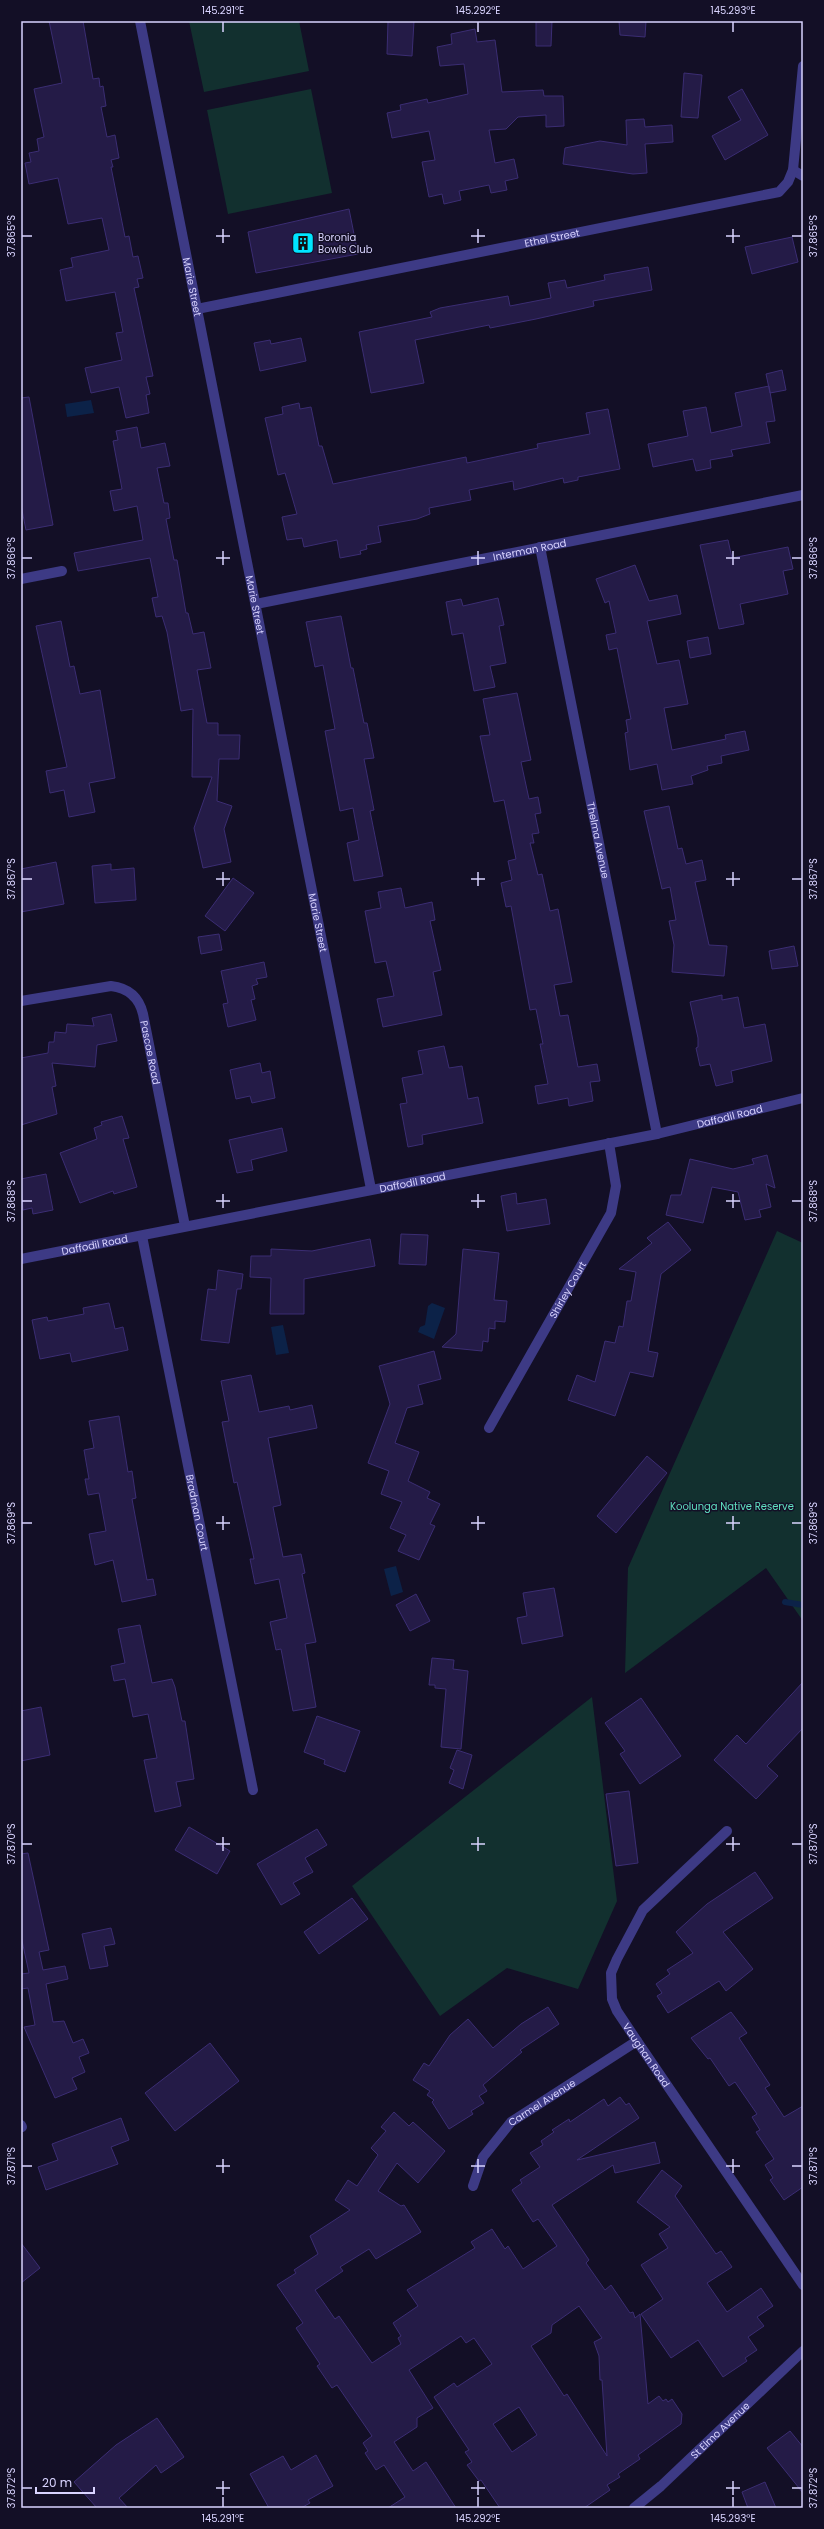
<svg xmlns="http://www.w3.org/2000/svg" width="824" height="2529" font-family="Poppins,sans-serif">
<style>
.green{fill:#12302f}
.water{fill:#0c2248}
.lines{fill:none;stroke-linecap:round;stroke-linejoin:round}
.stream{stroke:#0c2248;stroke-width:6}
.building{fill:#241b47;stroke:#3b2d73;fill-rule:evenodd}
.minor{stroke:#3d3a85;stroke-width:10}
.ticks{fill:none;stroke:#d9d4ff;stroke-width:1.5}
.labels{text-anchor:middle;dominant-baseline:central;stroke-width:3;stroke-linejoin:round;paint-order:stroke}
.poi-label{font-size:10px;fill:#d9d4ff;stroke:#130f26;text-anchor:start}
.street-label{font-size:10px;fill:#d9d4ff;stroke:#130f26}
.park-label{font-size:10px;fill:#5fe0c0;stroke:#130f26}
.neatline{fill:none;stroke:#d9d4ff;stroke-width:1.5}
.ticks-label{font-size:10px;text-anchor:middle;fill:#d9d4ff}
</style>
<rect width="100%" height="100%" fill="#130f26"/>
<!-- green -->
<path class="green" d="M189 21H299L309 71 204 92Z
M311 89 332 193 228 214 207 110Z
M777 1231 803 1243V1621L766 1568 625 1673 628 1568Z
M592 1697 617 1901 578 1989 507 1968 440 2016 352 1886Z"/>
<!-- water -->
<path class="water" d="M91 400 94 413 67 417 65 404Z
M432 1303 445 1308 434 1339 418 1332 420 1327 425 1325 428 1306Z
M283 1325 289 1353 276 1355 271 1327Z
M396 1566 403 1592 391 1596 384 1569Z"/>
<g class="lines">
<!-- stream -->
<path class="stream" d="M785 1602 803 1605"/>
</g>
<!-- building -->
<path class="building" d="M49 21H83L93 79 99 78 100 87 103 86 106 106 101 107 107 137 115 135 119 158 111 160 113 167H111L125 237 129 236 133 257 138 256 143 278 137 279 139 287 134 288 153 376 146 377 150 394 146 395 149 413 126 418 119 387 91 393 85 368 122 360 116 333 123 332 115 292 66 301 60 270 73 267 71 258 109 250 102 218 68 224 58 178 29 184 25 163 31 162 29 153 39 151 37 139 44 137 34 89 62 83Z
M388 21H414L412 56 387 54Z
M536 21H552L551 46H536Z
M619 21H646L645 37 620 35Z
M475 29 477 42 495 40 502 92 543 90 544 96H563L564 126 546 127V115L518 117 506 129 489 130 495 163 514 159 518 178 505 181 507 190 491 193 489 185 459 191 461 200 444 204 442 194 429 197 422 162 435 160 429 131 392 138 387 113 401 110 400 105 427 99 428 103 468 94 464 64 440 66 437 47 452 44 451 34Z
M684 73 702 75 698 118 681 117Z
M742 89 768 135 725 160 712 136 741 120 728 97Z
M644 119 645 127 672 125 673 142 645 144 647 173 633 174 563 164 565 148 600 141 627 145 626 120Z
M349 209 358 254 256 273 248 232Z
M792 237 798 262 752 274 745 247Z
M648 267 652 290 593 301 594 306 536 319 490 328 489 325 415 340 424 383 371 393 359 332 432 317 430 312 440 308 508 296 510 306 551 298 548 283 565 280 567 288 605 280 604 275Z
M301 338 306 361 260 371 254 343 270 340 271 344Z
M782 370 786 390 770 393 766 374Z
M769 386 775 421 766 422 770 443 731 450 733 456 710 460 711 468 696 471 693 459 653 467 648 444 688 436 683 411 706 407 711 433 742 426 735 393Z
M29 397 53 525 26 530 21 505V398Z
M299 403 300 409 311 407 319 446H322L333 484 466 457 467 463 538 448 537 444 590 434 586 413 608 409 620 469 578 477V480L564 483 563 478 514 490 513 481 469 490 471 500 429 508 430 514 417 519 378 526 381 542 366 545 367 549 360 551 361 554 340 558 337 540 304 547 302 538 287 540 282 517 297 514 285 473 278 475 265 418 283 414 282 407Z
M137 427 141 448 165 443 170 466 157 468 164 503H168L170 518 166 519 174 560H177L186 613H188L193 634 204 632 211 668 197 670 207 723H218V735H240L239 759H219L217 801 232 806 224 829 231 862 203 868 194 828 212 777H192L193 709 181 711 167 632 162 616 156 617 152 598 158 597 150 558 78 571 74 553 143 540 137 506 114 511 110 491 122 489 113 441 118 440 116 431Z
M728 540 732 558 788 547 793 569 783 571 788 594 740 604 744 624 719 629 700 545Z
M635 565 649 601 677 595 681 614 647 621 657 664 679 660 688 704 664 708 672 750 726 739 725 735 745 731 749 750 721 756 722 763 707 766 708 770 691 776 693 784 662 790 657 764 630 770 625 733 628 732 626 720 631 719 617 648 609 650 606 635 616 633 609 601 605 603 596 579Z
M498 598 504 625 499 626 506 663 490 666 495 687 474 691 463 633 452 635 446 602 461 599 463 606Z
M341 616 351 668H353L364 723H367L374 758 364 759 374 810 370 811 383 876 354 881 347 843 359 840 353 808 340 811 325 731 335 729 323 665 315 667 306 622Z
M61 621 70 667 74 666 80 694 100 690 115 778 89 783 95 812 69 817 64 790 50 793 46 771 67 767 36 626Z
M708 637 711 654 690 658 687 641Z
M517 693 531 760 521 762 529 799 538 797 541 813 535 814 539 833 532 834 534 843H530L538 875 542 874 550 911 558 909 572 982 554 985 560 1016 568 1015 578 1067 597 1064 600 1081 590 1082 593 1101 569 1106 568 1098 538 1104 535 1086 548 1084 540 1044H543L536 1009 530 1010 511 906 506 907 501 883 512 880 508 861 516 859 504 800 494 802 480 736 490 735 483 699Z
M669 806 678 849 682 848 686 864 702 860 706 880 695 882 709 945 727 946 724 976 672 972 674 945 669 921 676 920 670 887 662 889 644 811Z
M56 862 64 904 21 912V869Z
M111 864V870L134 868 136 900 95 903 92 866Z
M233 878 254 893 225 931 205 916Z
M401 888 405 908 432 902 435 920 430 921 441 970 433 972 442 1015 383 1027 377 999 394 996 386 961 375 963 365 911 381 908 378 892Z
M219 934 222 950 201 954 198 937Z
M794 946 798 966 772 969 769 951Z
M264 962 267 977 256 979 258 984 252 986 255 999 251 1000 256 1020 228 1027 223 1004 228 1003 221 971Z
M722 995V1000L738 997 744 1028 765 1024 772 1061 731 1071 733 1082 716 1086 710 1064 700 1066 696 1048 698 1047V1038L690 1002Z
M111 1014 117 1041 97 1045 95 1067 52 1063 56 1086 52 1087 57 1114 21 1125V1058L48 1053 49 1042H54L55 1032 66 1033 67 1024 94 1026 92 1018Z
M444 1046 449 1068 462 1066 468 1099 478 1097 483 1123 422 1135 423 1144 408 1147 400 1104 407 1103 402 1078 423 1074 418 1051Z
M260 1063 262 1073 270 1071 275 1098 252 1103 250 1096 236 1099 230 1070Z
M122 1116 129 1138 123 1139 137 1187 114 1194 113 1191 80 1203 60 1153 97 1139 94 1128 102 1125 101 1122Z
M282 1128 287 1151 251 1160 253 1170 237 1173 229 1140Z
M767 1155 775 1188 766 1184 771 1207 759 1210 761 1217 745 1220 738 1192 712 1187 703 1223 666 1215 671 1195H681L690 1159 733 1169 754 1164 752 1159Z
M46 1174 53 1210 33 1214 32 1208 23 1210 21 1179Z
M516 1193 517 1204 546 1199 550 1224 507 1231 501 1196Z
M668 1222 691 1250 661 1274 648 1351 658 1353 653 1377 630 1372 615 1416 568 1400 577 1375 595 1382 605 1341 615 1343 619 1326 623 1327 627 1301H631L636 1272 619 1269 652 1243 647 1238Z
M401 1234 428 1235 426 1265 399 1264Z
M370 1239 375 1266 304 1279V1314H270L271 1278 250 1277 251 1256H271V1249L312 1251Z
M463 1249 499 1253 494 1300 507 1301 505 1322 495 1321V1329L489 1328 488 1342 483 1341 482 1351 442 1347 456 1334Z
M218 1270 243 1274 241 1289H237L229 1343 201 1340 208 1289 216 1290Z
M109 1303 115 1329 123 1327 128 1350 72 1362 70 1353 40 1359 32 1320 47 1317 48 1321 84 1314 83 1308Z
M434 1351 441 1379 418 1385 423 1404 407 1408 395 1443 419 1452 408 1481 430 1492 427 1498 440 1504 430 1524 435 1526 419 1560 398 1551 406 1535 390 1528 402 1502 381 1494 389 1471 368 1463 390 1404 379 1366Z
M251 1375 259 1412 289 1406 290 1410 312 1405 317 1428 268 1438 281 1505 273 1507 283 1557 301 1554 305 1573 302 1574 316 1642 305 1644 316 1707 293 1711 281 1649 276 1650 270 1622 287 1618 279 1579 255 1584 250 1559H254L237 1482 234 1483 222 1422 229 1421 221 1381Z
M119 1416 128 1472 132 1471 136 1498 132 1499 147 1580 153 1579 156 1595 122 1602 113 1560 95 1565 89 1534 106 1531 99 1493 88 1495 85 1479H89L84 1450 94 1448 89 1421Z
M647 1456 667 1473 616 1533 597 1516Z
M554 1588 563 1636 522 1644 517 1618 527 1616 523 1593Z
M416 1594 430 1621 410 1631 396 1605Z
M140 1625 152 1683 172 1679 175 1687 182 1721H185L194 1779 176 1782 181 1806 155 1812 144 1760 157 1758 148 1714 133 1717 125 1679 114 1681 111 1666 125 1663 118 1629Z
M432 1658 454 1660 453 1669 468 1671 461 1749 441 1747 446 1689 435 1688V1685H429Z
M803 1682V1728L767 1766 778 1776 756 1799 714 1760 737 1735 746 1744Z
M641 1698 681 1756 640 1784 620 1754 625 1751 605 1723Z
M41 1707 50 1755 21 1761V1711Z
M317 1716 360 1731 345 1772 324 1764 325 1760 304 1752Z
M457 1750 472 1755 463 1789 449 1783 454 1770 450 1768Z
M629 1791 638 1863 616 1866 606 1794Z
M189 1827 230 1851 217 1874 175 1850Z
M317 1829 327 1845 305 1858 313 1872 293 1883 300 1894 281 1905 257 1864Z
M28 1853 49 1950 39 1952 43 1970 65 1966 68 1979 46 1984 53 2022 64 2021 73 2043 83 2039 89 2053 79 2057 85 2072 72 2078 77 2089 55 2098 24 2027 35 2025 28 1988 21 1989V1974L29 1973 21 1936V1854Z
M755 1872 773 1898 723 1932 753 1969 726 1991 719 1981 668 2013 657 1996 662 1993 656 1984 670 1974 667 1970 693 1953 676 1932 707 1904Z
M352 1898 368 1919 319 1954 304 1932Z
M111 1928 115 1944 104 1946 108 1966 90 1969 82 1934Z
M548 2007 559 2024 520 2050 522 2052 483 2085 487 2091 479 2096 484 2103 471 2111 473 2114 449 2129 432 2102 434 2100 427 2095 430 2091 413 2080 424 2063 429 2066 450 2035 468 2019 493 2048 521 2024Z
M731 2012 747 2033 739 2038 770 2085 765 2088 784 2117 803 2106V2187L784 2200 770 2180 773 2178 765 2165 774 2159 756 2132 760 2130 752 2117 757 2114 735 2082 729 2086 710 2058 708 2059 691 2038Z
M210 2043 239 2081 175 2131 145 2093Z
M620 2097 626 2105 629 2103 639 2118 577 2160 655 2142 660 2163 615 2173 613 2165 552 2205 589 2260 586 2263 605 2290 611 2285 630 2313 633 2312 635 2318 640 2314 648 2404 659 2396 663 2401 666 2399 668 2402 672 2399 682 2414 681 2424 638 2455 640 2459 618 2474 620 2477 607 2485 610 2490 584 2508H500L481 2480 479 2481 467 2465 472 2462 465 2452 469 2450 434 2397 454 2383 457 2387 492 2364 474 2338 466 2343 461 2336 409 2370 433 2408 417 2418V2427L394 2442 413 2471 426 2462 456 2508H388L405 2497 384 2465 376 2470 365 2453 368 2451 363 2443 372 2436 337 2385 332 2388 317 2366 320 2364 296 2328 303 2323 277 2285 296 2273 294 2270 318 2254 310 2236 350 2210 335 2200 348 2180 357 2186 378 2155 371 2148 386 2131 381 2127 394 2112 409 2126 413 2122 445 2151 418 2183 397 2163 378 2191 401 2206 404 2205 421 2232 376 2259 369 2249 340 2267 343 2271 315 2290 335 2319 339 2316 372 2363 401 2344 398 2338 401 2336 393 2323 418 2306 407 2290 475 2248 471 2242 492 2229 505 2249 508 2246 523 2269 557 2246 538 2219 533 2222 512 2190 522 2183 520 2180 540 2167 530 2153 543 2145 541 2141 554 2132 552 2130 569 2119 570 2122 604 2099 608 2106ZM579 2306 602 2338 594 2342 599 2356 600 2380H602L607 2456 567 2394 564 2396 531 2346 551 2333 552 2325ZM519 2407 537 2435 512 2452 493 2424Z
M121 2118 129 2140 111 2147 118 2164 46 2190 38 2167 58 2160 52 2144Z
M662 2170 682 2186 675 2196 716 2254 721 2251 732 2267 707 2283 727 2312 761 2288 773 2306 757 2317 764 2326 748 2337 757 2350 745 2358 747 2361 723 2377 698 2340 671 2358 641 2314 663 2299 641 2265 668 2248 659 2234 670 2227 637 2202Z
M21 2243 40 2268 21 2283Z
M157 2418 184 2457 161 2473 156 2465 119 2498 128 2508H97L74 2482 116 2445Z
M790 2431 803 2447V2493L767 2448Z
M316 2455 333 2486 308 2500 310 2503 301 2508H269L250 2474 283 2456 291 2470Z
M765 2482 776 2508H748L742 2492Z"/>
<g class="lines">
<!-- minor -->
<g class="minor">
<path id="s1" d="M140 21 371 1189"/>
<path d="M793 170 803 176"/>
<path id="s2" d="M197 309 779 192 788 182 793 170 803 66"/>
<path id="s3" d="M540 547 657 1134"/>
<path d="M21 579 62 571"/>
<path id="s4" d="M256 604 803 495"/>
<path id="s5" d="M21 1001 111 986C128 988 139 997 143 1014L185 1226"/>
<path id="s6" d="M142 1236 253 1790"/>
<path id="s7" d="M21 1259 657 1134 803 1098"/>
<path id="s8" d="M489 1428 611 1213 616 1186 609 1143"/>
<path id="s9" d="M727 1831 643 1910 617 1959 611 1973 612 1999 617 2011 637 2041 803 2285"/>
<path d="M21 2125 22 2127"/>
<path id="s10" d="M473 2186 483 2157 511 2122 637 2041"/>
<path id="s11" d="M634 2508 661 2486 803 2351"/>
</g>
</g>
<!-- ticks -->
<path class="ticks" d="M223 22V32M478 22V32M733 22V32M223 229V243M478 229V243M733 229V243M22 236H32M216 236H230M471 236H485M726 236H740M792 236H802M223 551V565M478 551V565M733 551V565M22 558H32M216 558H230M471 558H485M726 558H740M792 558H802M223 872V886M478 872V886M733 872V886M22 879H32M216 879H230M471 879H485M726 879H740M792 879H802M223 1194V1208M478 1194V1208M733 1194V1208M22 1201H32M216 1201H230M471 1201H485M726 1201H740M792 1201H802M223 1516V1530M478 1516V1530M733 1516V1530M22 1523H32M216 1523H230M471 1523H485M726 1523H740M792 1523H802M223 1837V1851M478 1837V1851M733 1837V1851M22 1844H32M216 1844H230M471 1844H485M726 1844H740M792 1844H802M223 2159V2173M478 2159V2173M733 2159V2173M22 2166H32M216 2166H230M471 2166H485M726 2166H740M792 2166H802M223 2481V2495M478 2481V2495M733 2481V2495M22 2488H32M216 2488H230M471 2488H485M726 2488H740M792 2488H802M223 2497V2507M478 2497V2507M733 2497V2507"/>
<!-- icons -->
<defs>
<g id="building-square" transform="scale(1.15)"><rect x="-9" y="-9" width="18" height="18" rx="4" fill="#00e5ff" stroke="#130f26"/><path d="M-4-6H4V6H1V3H-1V6H-4ZM-2.5-4.3h1.7v1.8h-1.7ZM.8-4.3h1.7v1.8H.8ZM-2.5-1h1.7V.8h-1.7ZM.8-1h1.7V.8H.8Z" fill="#111"/></g>
</defs>
<g fill-rule="evenodd">
<use href="#building-square" x="303" y="243"/>
</g>
<g class="labels">
<!-- poi labels -->
<g class="poi-label">
<text x="318" y="237">Boronia<tspan x="318" dy="12">Bowls Club</tspan></text>
</g>
<!-- street labels -->
<g class="street-label">
<text stroke="none"><textPath href="#s2" startOffset="362">Ethel Street</textPath></text>
<text stroke="none"><textPath href="#s1" startOffset="271">Marie Street</textPath></text>
<text stroke="none"><textPath href="#s4" startOffset="279">Interman Road</textPath></text>
<text stroke="none"><textPath href="#s1" startOffset="595">Marie Street</textPath></text>
<text stroke="none"><textPath href="#s3" startOffset="299">Thelma Avenue</textPath></text>
<text stroke="none"><textPath href="#s1" startOffset="919">Marie Street</textPath></text>
<text stroke="none"><textPath href="#s5" startOffset="176">Pascoe Road</textPath></text>
<text stroke="none"><textPath href="#s7" startOffset="723">Daffodil Road</textPath></text>
<text stroke="none"><textPath href="#s7" startOffset="399">Daffodil Road</textPath></text>
<text stroke="none"><textPath href="#s7" startOffset="75">Daffodil Road</textPath></text>
<text stroke="none"><textPath href="#s8" startOffset="159">Shirley Court</textPath></text>
<text stroke="none"><textPath href="#s6" startOffset="282">Bradman Court</textPath></text>
<text stroke="none"><textPath href="#s9" startOffset="278">Vaughan Road</textPath></text>
<text stroke="none"><textPath href="#s10" startOffset="112">Carmel Avenue</textPath></text>
<text stroke="none"><textPath href="#s11" startOffset="116">St Elmo Avenue</textPath></text>
</g>
<!-- park labels -->
<g class="park-label">
<text x="732" y="1506">Koolunga Native Reserve</text>
</g>
</g>
<!-- border -->
<rect width="824" height="2529" fill="none" stroke="#130f26" stroke-width="44"/>
<!-- scale -->
<path d="M36 2487v6h58v-6" fill="none" stroke="#d9d4ff" stroke-width="2"/>
<text x="42" y="2487" font-size="12" fill="#d9d4ff" stroke="#130f26" stroke-width="3" paint-order="stroke">20 m</text>
<rect x="22" y="22" width="780" height="2485" class="neatline"/>
<g class="ticks-label">
<text x="223" y="14">145.291°E</text>
<text x="478" y="14">145.292°E</text>
<text x="733" y="14">145.293°E</text>
<text transform="translate(11 236) rotate(-90)" y="4">37.865°S</text>
<text transform="translate(813 236) rotate(-90)" y="4">37.865°S</text>
<text transform="translate(11 558) rotate(-90)" y="4">37.866°S</text>
<text transform="translate(813 558) rotate(-90)" y="4">37.866°S</text>
<text transform="translate(11 879) rotate(-90)" y="4">37.867°S</text>
<text transform="translate(813 879) rotate(-90)" y="4">37.867°S</text>
<text transform="translate(11 1201) rotate(-90)" y="4">37.868°S</text>
<text transform="translate(813 1201) rotate(-90)" y="4">37.868°S</text>
<text transform="translate(11 1523) rotate(-90)" y="4">37.869°S</text>
<text transform="translate(813 1523) rotate(-90)" y="4">37.869°S</text>
<text transform="translate(11 1844) rotate(-90)" y="4">37.870°S</text>
<text transform="translate(813 1844) rotate(-90)" y="4">37.870°S</text>
<text transform="translate(11 2166) rotate(-90)" y="4">37.871°S</text>
<text transform="translate(813 2166) rotate(-90)" y="4">37.871°S</text>
<text transform="translate(11 2488) rotate(-90)" y="4">37.872°S</text>
<text transform="translate(813 2488) rotate(-90)" y="4">37.872°S</text>
<text x="223" y="2522">145.291°E</text>
<text x="478" y="2522">145.292°E</text>
<text x="733" y="2522">145.293°E</text>
</g>
</svg>
